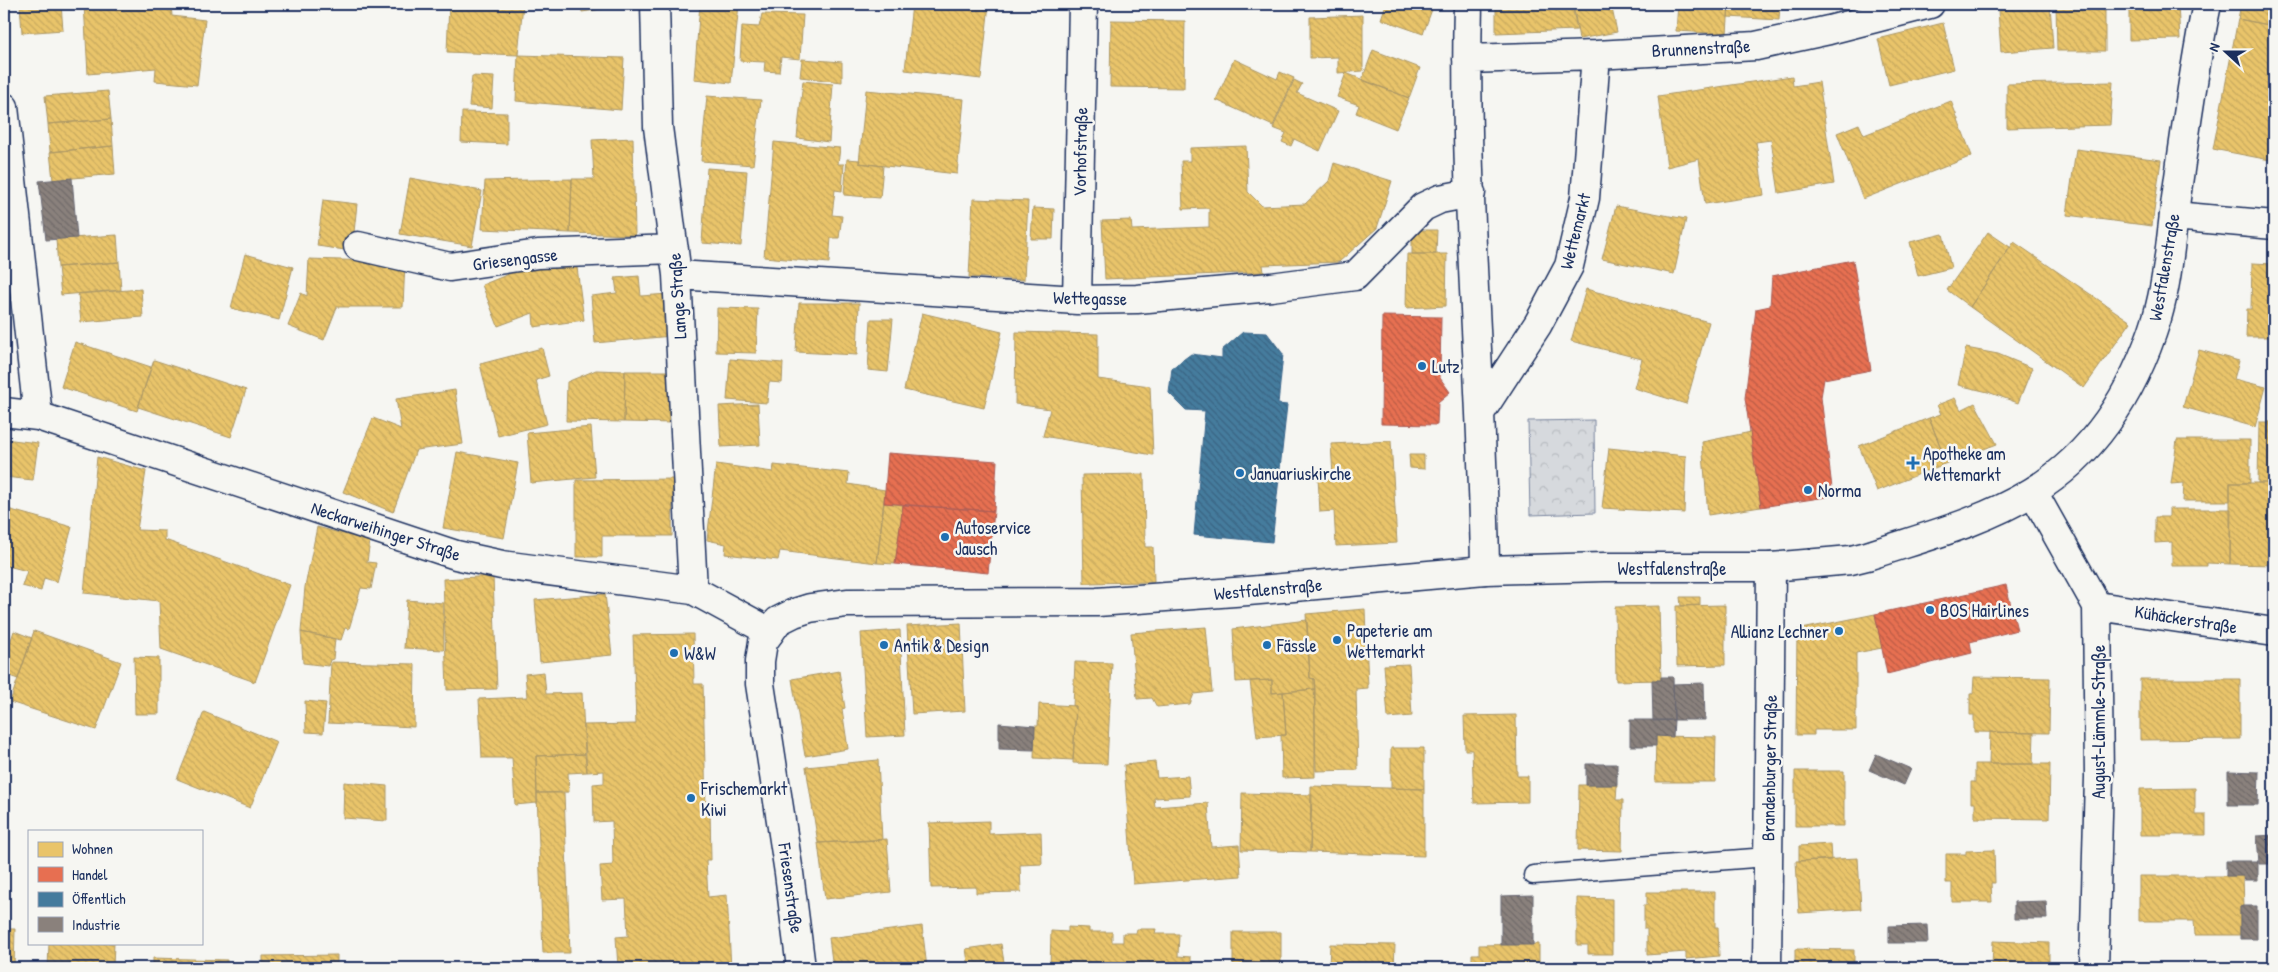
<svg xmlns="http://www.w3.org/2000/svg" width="2278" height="972" font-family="'Patrick Hand',sans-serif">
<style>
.forest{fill:url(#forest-crowns);stroke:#78849e}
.homes{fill:url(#homes-back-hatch);stroke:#ab9766}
.shops{fill:url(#shops-back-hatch);stroke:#aa5c55}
.public{fill:url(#public-back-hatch);stroke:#38648a}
.industry{fill:url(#industry-back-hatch);stroke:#696873}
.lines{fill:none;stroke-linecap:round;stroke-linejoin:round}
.lane-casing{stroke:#1b2f5e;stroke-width:21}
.street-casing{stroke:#1b2f5e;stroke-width:31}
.secondary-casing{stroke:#1b2f5e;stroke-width:31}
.lane{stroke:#f6f6f2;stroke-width:18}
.street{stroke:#f6f6f2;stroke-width:28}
.secondary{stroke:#f6f6f2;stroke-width:28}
.poi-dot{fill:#1f6fb2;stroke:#f6f6f2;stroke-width:2}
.labels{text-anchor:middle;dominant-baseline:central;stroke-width:5;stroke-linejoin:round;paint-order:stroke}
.street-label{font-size:18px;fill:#1b2f5e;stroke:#f6f6f2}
.poi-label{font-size:18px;fill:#1b2f5e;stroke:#f6f6f2;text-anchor:start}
</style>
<defs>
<pattern id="forest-crowns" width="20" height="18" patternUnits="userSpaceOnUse" patternTransform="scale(1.25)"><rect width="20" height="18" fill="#d6d9dd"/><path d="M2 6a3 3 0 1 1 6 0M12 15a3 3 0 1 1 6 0" fill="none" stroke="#b7bbc0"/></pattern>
<pattern id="homes-back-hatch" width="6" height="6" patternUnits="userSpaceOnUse" patternTransform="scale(1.25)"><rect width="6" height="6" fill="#e9c46a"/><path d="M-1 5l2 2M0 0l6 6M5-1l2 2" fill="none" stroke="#c7a95e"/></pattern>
<pattern id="shops-back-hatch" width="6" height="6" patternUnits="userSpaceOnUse" patternTransform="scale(1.25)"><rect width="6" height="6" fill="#e76f51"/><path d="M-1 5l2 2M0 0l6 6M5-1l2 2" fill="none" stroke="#ba5c46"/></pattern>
<pattern id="public-back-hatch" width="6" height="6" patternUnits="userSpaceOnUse" patternTransform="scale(1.25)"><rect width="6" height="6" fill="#457b9d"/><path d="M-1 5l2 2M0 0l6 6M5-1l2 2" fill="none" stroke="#396583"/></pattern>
<pattern id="industry-back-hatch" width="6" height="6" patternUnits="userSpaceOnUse" patternTransform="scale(1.25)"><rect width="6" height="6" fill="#8a817c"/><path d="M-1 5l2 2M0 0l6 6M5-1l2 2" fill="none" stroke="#706a69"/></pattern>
</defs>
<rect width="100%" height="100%" fill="#f6f6f2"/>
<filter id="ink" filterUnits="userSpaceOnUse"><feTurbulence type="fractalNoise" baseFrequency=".02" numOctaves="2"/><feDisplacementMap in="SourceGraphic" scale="10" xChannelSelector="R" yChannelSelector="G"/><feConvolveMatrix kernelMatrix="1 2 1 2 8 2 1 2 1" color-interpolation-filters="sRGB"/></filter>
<g filter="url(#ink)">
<!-- forest -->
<path class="forest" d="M1594 420 1595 513 1530 515 1528 421Z"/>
<!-- homes -->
<path class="homes" d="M20 4H61L63 30 22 33Z
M84 4H171L172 16 205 20 197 85 155 81 156 68 88 74Z
M449 4H523L518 55 447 52Z
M581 4H621V6L582 12Z
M700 4H739L731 83 694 79Z
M912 4H989L981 79 905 70Z
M1386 4H1434L1423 34 1381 19Z
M1496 4H1572L1577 30 1496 33Z
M1572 4H1606V5L1574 10Z
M1611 4 1617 32 1579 39 1574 10Z
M1678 4H1729L1727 34 1676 31Z
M1729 4H1780L1779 20 1728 17Z
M2035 4H2050L2053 48 2001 52 1998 11Z
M2056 4H2105V51H2057Z
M2129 4H2178L2180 39 2129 40Z
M2241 4H2274V26L2238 19Z
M762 14 803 15 800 59 781 57 779 72 764 71 765 62 740 61 742 26 759 27Z
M1363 15V71L1338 73V57L1310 58V17Z
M2238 19 2274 26V136L2270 160 2213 149Z
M1111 20 1185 21 1184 88 1110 87Z
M1943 23 1954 69 1889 85 1878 39Z
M1373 50 1420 68 1409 98 1362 80Z
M518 55 624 58 621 110 516 101Z
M802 59 842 62V82L800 77Z
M1234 59 1277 79 1280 72 1294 78 1273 126 1216 100Z
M1346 73 1409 98 1396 129 1356 113 1359 105 1337 97Z
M472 76 494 77 492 108 469 106Z
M1792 76 1793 86 1819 82 1834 184 1779 193 1771 140 1756 142 1764 195 1705 204 1699 159 1667 167 1658 96Z
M1294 80 1302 84 1297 93 1338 111 1320 151 1294 139 1291 146 1282 142 1286 133 1273 128Z
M803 81 833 84 829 142 797 138Z
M2113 82 2110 125 2007 128V84Z
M866 90 964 99 957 174 859 163Z
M108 91 111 119 48 124 45 96Z
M707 96 761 100 753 165 701 161Z
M1951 101 1972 156 1863 199 1837 133 1859 124 1864 135Z
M462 112 507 113V144L461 142Z
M111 119 113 146 50 152 48 124Z
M633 138 635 235 570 233 572 179H594L592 140Z
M774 142 840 148 838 164H844L842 191 835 190 832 215 842 216 839 238H831L829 263 764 257Z
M113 146 115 174 53 180 50 152Z
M1246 146 1248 192 1262 206 1305 204 1329 181 1334 163 1392 181 1377 228 1339 262 1263 265 1264 272 1105 279 1102 221 1131 220 1132 230 1209 227V208L1183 209 1181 161H1190V148Z
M2076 149 2161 160 2152 226 2067 215Z
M847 159 860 160 859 163 883 166 880 198 844 195Z
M707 168 747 171 741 246 702 243Z
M410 178 482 191 472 246 400 234Z
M572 179 570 233 482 229 485 181Z
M973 199 1028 201 1024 280 969 277Z
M323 200 357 204 352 251 317 246Z
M1616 206 1686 219 1674 274 1602 259Z
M1033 208 1054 209 1053 239H1031Z
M1412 230H1437L1436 254H1412Z
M1988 232 2010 247 1970 307 1947 290Z
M1943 234 1951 268 1918 276 1910 242Z
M117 235 119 262 58 267 56 239Z
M2014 242 2131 322 2084 388 1970 307Z
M245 254 293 267 279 320 231 308Z
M1407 254H1447L1446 306 1406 308Z
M309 259 405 262 403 307H337L324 340 288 326 301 293 307 296Z
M576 260 584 320 534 327 533 313 498 326 482 285 526 267Z
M119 262 121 290 61 295 58 267Z
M2252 263 2274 264V337H2246L2247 309H2251Z
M639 276 641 296 668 294 672 336 595 343 591 296 617 293 615 278Z
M141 289 143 317 81 322 78 294Z
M1586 289 1709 322 1686 404 1634 388 1642 359 1571 341Z
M799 303H859L857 355 796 352Z
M717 308 758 309 756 353 716 352Z
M922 313 1002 332 984 408 904 390Z
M871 319H893L888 372 868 370Z
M1016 332 1098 334V379L1150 386 1153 455 1043 436 1050 409 1015 404Z
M75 342 151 367 137 411 61 387Z
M542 348 549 376 536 380 547 424 498 436 480 364Z
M1966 348 1998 354 2032 368 2018 403 1988 392 1958 385Z
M2199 350 2239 361 2234 379 2266 387 2255 427 2183 407Z
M730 359 783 363 782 383 769 382 767 403 727 400Z
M154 360 246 390 231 437 138 407Z
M596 370 625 371 624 422 566 421 567 382Z
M625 371H673V423L624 422Z
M455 390 463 444 416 450 393 512 343 492 373 418 401 429 396 399Z
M1955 398 1961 410 1975 403 1997 444 1947 463 1929 418 1941 414 1937 405Z
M758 404 760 445 721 447 719 406Z
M1929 418 1947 463 1877 491 1859 446Z
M2259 422H2274V483H2258Z
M591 427 595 477 531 483 527 433Z
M1751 432 1761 507 1708 515 1702 442Z
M4 439 38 443 33 480 4 477Z
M2177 440H2250V483H2230V501H2183L2184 483 2171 484Z
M1391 441 1397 543 1336 546 1334 511 1320 512 1318 477 1333 476 1331 444Z
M1609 448 1686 456 1684 513 1602 508Z
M457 452 518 463 504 538 443 528Z
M1409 455H1424V469L1410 468Z
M97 457 146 471 137 530 165 531V540L290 585 255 682 161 649 159 601 84 593Z
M716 464 773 472 774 465 849 473 848 484 885 490 877 563 780 551 778 560 725 554 726 544 707 540Z
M1144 474 1145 547H1153L1154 582 1084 583 1082 475Z
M673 479 672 536H602V557H576V480Z
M2230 483H2274V565L2230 564Z
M884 503 903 505 895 564 877 563Z
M4 508 72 527 57 582 44 578 41 591 22 586 27 571 4 565Z
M2169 509H2231L2230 564 2207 563V566H2172V542L2155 543V517H2169Z
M317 527 370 541 367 562 376 563 371 589 361 588 349 629 345 628 341 640 301 632 305 587Z
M493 576 497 689 447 690 443 579Z
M605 594 612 655 540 662 535 600Z
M1680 597H1700V605L1681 606Z
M407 600 443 603 444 650 404 648Z
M1725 605V665L1677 666 1676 606Z
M1659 606 1661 680 1616 681 1615 607Z
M1365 609 1368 688 1356 689 1358 770 1316 771 1314 679 1310 678 1306 614Z
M1875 614 1882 648 1856 653V730H1814V735H1796L1797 630Z
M1307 620 1310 678 1314 679 1315 689 1272 693V680L1236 682 1233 629Z
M961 623 965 711 912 714 907 626Z
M1206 627 1212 692 1194 694 1190 704 1157 707 1152 698 1137 699 1131 633Z
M900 630 905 735 867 737 861 633Z
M14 631 32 638 18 679 4 674V660Z
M34 631 121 662 96 730 10 702Z
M301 632 335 639 333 659 330 660 328 666 303 663Z
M693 634 694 684H703L706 809H710L711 860H706L708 897 727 895 731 968H618L616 937 628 936 626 899 602 900 600 866 613 865 612 821 594 822 593 784 604 783V771L587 772 584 725 636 724 633 635Z
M134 657 159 658V714H135Z
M331 662 415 664 414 727 328 723Z
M1075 662 1112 663 1107 764 1073 763 1076 706H1073Z
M1409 664 1412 716 1388 718 1384 665Z
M839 671 845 708 842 709 848 749 805 756 792 679Z
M544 672 546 694 582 693 585 754 536 756 537 803 515 805 512 758H482L479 699 527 697 525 674Z
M1974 677 2050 678 2049 733 1974 732V715H1970V694H1973Z
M2140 679H2240V739L2140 740Z
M1272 680V693L1283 692 1286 735 1257 737 1250 681Z
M1315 689V777L1282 778 1281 735H1286L1283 692Z
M305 701 326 703 323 733 306 732Z
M1039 704 1076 706 1073 760 1034 758 1035 726H1038Z
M204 712 277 742 250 808 177 779Z
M1516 715 1517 776H1528V802L1474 803 1472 750H1465L1464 716Z
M1990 732 2034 733 2033 764H1989Z
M1656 736 1716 737 1715 782H1655Z
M1391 748H1424V789L1391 788Z
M585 754 587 772 568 773 569 792 537 793 536 756Z
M878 760 882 840 818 843 806 767Z
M1155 762 1157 778 1188 776 1190 796 1154 798 1155 807 1208 803 1211 847 1239 845 1241 876 1133 884 1124 765Z
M1975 764H2050L2049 819 1975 818V803H1971V782H1975Z
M1795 771H1844V826H1795Z
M344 782 387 786V821L343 818Z
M1579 785H1617L1616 800H1623L1622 851 1578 850Z
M1311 786 1424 789V856L1310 852Z
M2195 788V815H2206V835H2140V789Z
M537 793H564L570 953H543Z
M1242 793 1312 795 1310 852 1241 850Z
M989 821V834L1041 832 1042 864 1020 865 1021 892 976 893V887L931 888 929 823Z
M887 839 891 892 825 899 818 843Z
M1830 844 1831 860 1799 861V846Z
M1994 850 1995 883H1991L1992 902H1952V883H1946V854H1966V851Z
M1858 858 1861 909 1799 913 1796 861Z
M2139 876H2243L2244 906 2240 907V935H2195L2194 921H2139Z
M1647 892H1715V927H1718L1719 956 1686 959V952L1647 955V929H1644V905H1647Z
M1577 898 1612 899V954H1588V945H1577Z
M922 926 927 968H833L829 938Z
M1068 927 1089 928V932H1112V942H1123V933H1136L1137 929H1156L1155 934H1179L1178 956 1191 957V968H1050L1051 931 1068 932Z
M4 929H15L14 968H4Z
M1233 932H1281V968H1233Z
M1993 941 2049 943V963H2041V968H1992Z
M49 943H114L113 968H48Z
M1001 944 1005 968H969L966 949Z
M1330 944 1395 945 1394 968H1329Z
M1539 944V968H1472V954H1479V945Z
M1795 949 1854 950V968H1795Z
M337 955V968H263V956Z
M153 958 227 960V968H153Z"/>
<!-- shops -->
<path class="shops" d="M1853 260 1871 370 1824 379 1821 397 1833 496 1761 507 1745 398 1756 309 1770 306 1772 276Z
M1382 316 1441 317 1440 378 1450 392 1438 402 1437 425 1381 424Z
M888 453 997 461 994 511 884 503Z
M903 505 994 511 988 573 895 564Z
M2006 585 2017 630 1970 642 1972 653 1887 674 1875 614Z"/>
<!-- public -->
<path class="public" d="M1243 332 1267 333 1283 354 1278 404 1287 405 1272 542 1194 535 1205 411 1186 410 1169 393 1172 368 1191 354 1222 358V350Z"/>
<!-- industry -->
<path class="industry" d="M72 178 77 238 46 240 39 181Z
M1661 677H1673L1674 720 1653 721 1652 680H1661Z
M1704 683 1705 720H1674L1673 684Z
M1630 720H1674L1673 737 1656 736V746H1630Z
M999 723 1035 726 1034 750 999 749Z
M1876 754 1911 769 1904 785 1869 770Z
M1586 764H1617V785H1586Z
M2228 771 2259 772 2258 805H2228Z
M2274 835V864H2259L2257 836Z
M2226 861H2258V880H2244L2243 876H2226Z
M1533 895V945H1501V896Z
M2046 901 2047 919H2014V902Z
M2244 906H2257V939H2240V907Z
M1927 925 1928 943H1889V926Z"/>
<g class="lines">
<!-- lane casing -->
<g class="lane-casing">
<path id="lane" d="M1533 875 1767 857"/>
</g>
<!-- street casing -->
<g class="street-casing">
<path id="street" d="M655 4 658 127 677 275 693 590
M1468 4C1463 192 1483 381 1485 570
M1467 59 1596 55 1756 46 1829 30 1930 4
M4 107 38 416
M2174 216 2274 225
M358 246 450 267 538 254 674 249
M677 275 1077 300 1137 299 1271 287 1355 276 1423 207 1440 199 1471 193
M1077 300 1083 4
M4 412 38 416 456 555 502 565 693 590 770 632
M1480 413 1538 324 1569 266 1585 198 1596 55
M2033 492 2097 606 2099 777 2094 968
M2097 606 2274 632
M1767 968 1771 567"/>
</g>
<!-- secondary casing -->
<g class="secondary-casing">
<path id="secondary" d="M801 968 789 873 760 684V661L763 642 778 621 794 613 810 608 847 603 1097 602 1248 591 1485 570 1605 567H1771L1851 560 1867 556C1924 537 1981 523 2032 492 2098 452 2135 389 2157 318 2169 277 2171 232 2177 191 2186 128 2194 66 2207 4"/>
</g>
<!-- lane -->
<use href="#lane" class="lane"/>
<!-- street -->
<use href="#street" class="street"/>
<!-- secondary -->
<use href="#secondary" class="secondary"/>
</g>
</g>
<!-- markers -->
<g class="poi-dot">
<circle cx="1422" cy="366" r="5"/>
<path d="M1910.5 455.5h5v5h5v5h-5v5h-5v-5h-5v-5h5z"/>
<circle cx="1240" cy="473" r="5"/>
<circle cx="1808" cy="490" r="5"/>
<circle cx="945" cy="537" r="5"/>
<circle cx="1930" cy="610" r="5"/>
<circle cx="1839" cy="631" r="5"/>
<circle cx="1337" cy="640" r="5"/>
<circle cx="884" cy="645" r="5"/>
<circle cx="1267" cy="645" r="5"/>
<circle cx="674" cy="653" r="5"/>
<circle cx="691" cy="798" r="5"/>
</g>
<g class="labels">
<!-- street labels -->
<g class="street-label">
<text transform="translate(1701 48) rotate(-3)">Brunnenstraße</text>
<text transform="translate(1080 152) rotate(-89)">Vorhofstraße</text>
<text transform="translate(1575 231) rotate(-76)">Wettemarkt</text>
<text transform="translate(515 259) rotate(-7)">Griesengasse</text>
<text transform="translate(2164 267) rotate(-80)">Westfalenstraße</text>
<text transform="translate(677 296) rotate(-94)">Lange Straße</text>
<text transform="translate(1090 298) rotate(1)">Wettegasse</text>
<text transform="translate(386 531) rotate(18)">Neckarweihinger Straße</text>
<text x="1672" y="568">Westfalenstraße</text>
<text transform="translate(1268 589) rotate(-5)">Westfalenstraße</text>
<text transform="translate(2186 619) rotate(9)">Kühäckerstraße</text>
<text transform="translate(2098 722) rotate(-90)">August-Lämmle-Straße</text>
<text transform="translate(1769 768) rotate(-89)">Brandenburger Straße</text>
<text transform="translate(791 888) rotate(82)">Friesenstraße</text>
</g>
<!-- poi labels -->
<g class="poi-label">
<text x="1432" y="366">Lutz</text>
<text x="1923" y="453">Apotheke am<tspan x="1923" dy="21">Wettemarkt</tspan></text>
<text x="1250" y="473">Januariuskirche</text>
<text x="1818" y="490">Norma</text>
<text x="955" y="527">Autoservice<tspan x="955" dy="21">Jausch</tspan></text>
<text x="1940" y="610">BOS Hairlines</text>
<text x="1347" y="630">Papeterie am<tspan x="1347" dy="21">Wettemarkt</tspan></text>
<text x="1829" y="631" text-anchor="end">Allianz Lechner</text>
<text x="894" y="645">Antik &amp; Design</text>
<text x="1277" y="645">Fässle</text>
<text x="684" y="653">W&amp;W</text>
<text x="701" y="788">Frischemarkt<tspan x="701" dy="21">Kiwi</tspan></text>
</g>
</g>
<!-- margin -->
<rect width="2278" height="972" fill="none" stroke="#f6f6f2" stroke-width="20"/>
<rect x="10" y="10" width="2258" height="952" fill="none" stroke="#1b2f5e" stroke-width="2" filter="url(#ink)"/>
<!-- legend -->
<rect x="28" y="830" width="175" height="115" fill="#f6f6f2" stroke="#9ea6b7"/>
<rect x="38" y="842" width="25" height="15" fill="#e9c46a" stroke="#9ea6b7"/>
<text x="72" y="854" font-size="15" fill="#1b2f5e">Wohnen</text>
<rect x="38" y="867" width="25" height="15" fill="#e76f51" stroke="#9ea6b7"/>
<text x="72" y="880" font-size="15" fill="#1b2f5e">Handel</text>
<rect x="38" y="892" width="25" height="15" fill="#457b9d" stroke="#9ea6b7"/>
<text x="72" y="904" font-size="15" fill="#1b2f5e">Öffentlich</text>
<rect x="38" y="917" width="25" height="15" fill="#8a817c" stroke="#9ea6b7"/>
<text x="72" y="930" font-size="15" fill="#1b2f5e">Industrie</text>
<!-- north arrow -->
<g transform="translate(2226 52) rotate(291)" stroke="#f6f6f2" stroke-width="4" paint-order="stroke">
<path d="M0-4L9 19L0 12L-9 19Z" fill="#1b2f5e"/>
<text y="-8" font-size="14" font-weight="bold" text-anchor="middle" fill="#1b2f5e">N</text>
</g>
</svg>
